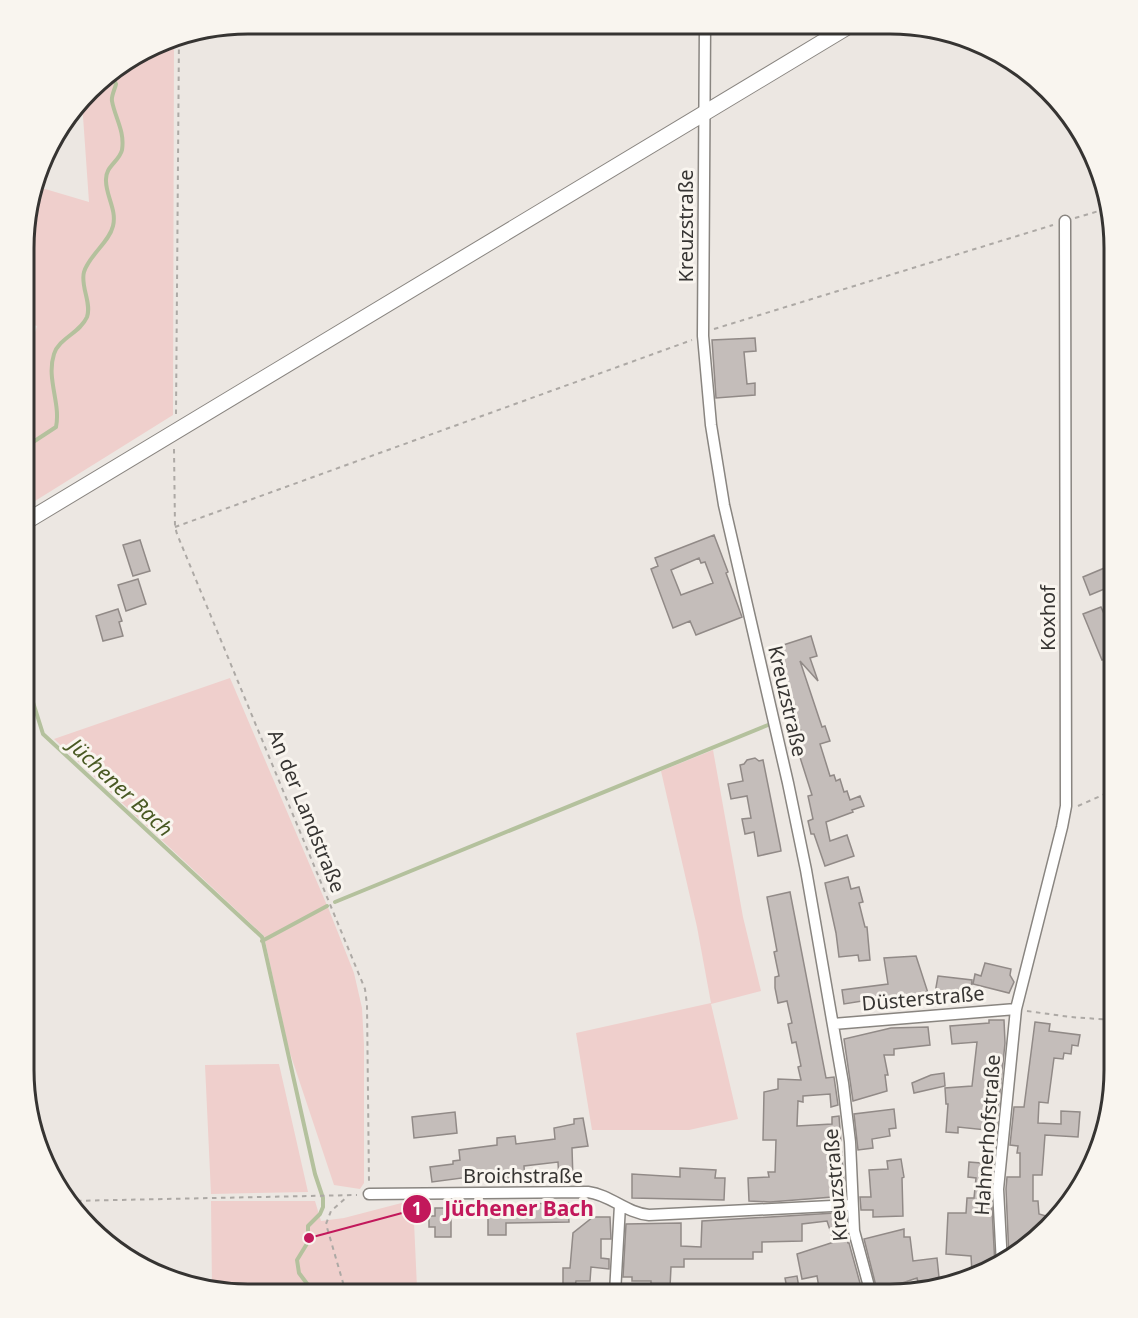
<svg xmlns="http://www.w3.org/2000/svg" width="1138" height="1318" font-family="'Noto Sans',sans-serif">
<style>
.green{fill:#efcfcc}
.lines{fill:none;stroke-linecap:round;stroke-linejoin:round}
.stream{stroke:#b4c19d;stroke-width:4}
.building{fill:#c4bdba;stroke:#918a87;stroke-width:1.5;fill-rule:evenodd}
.minor-casing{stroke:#898580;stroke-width:13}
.secondary-casing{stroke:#898580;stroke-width:17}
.path{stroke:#ada9a5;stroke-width:2;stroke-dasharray:4.5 4.5;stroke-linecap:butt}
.minor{stroke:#fff;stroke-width:10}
.secondary{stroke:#fff;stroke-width:15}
.labels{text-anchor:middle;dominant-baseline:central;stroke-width:6;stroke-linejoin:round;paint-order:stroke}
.street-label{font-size:20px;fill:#363432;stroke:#f9f5ef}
.water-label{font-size:21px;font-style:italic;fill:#495923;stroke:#f9f5ef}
.rim{fill:none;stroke:#363432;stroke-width:3}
.leader{fill:none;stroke:#c2185b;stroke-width:2}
.callout-dot{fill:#c2185b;stroke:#f9f5ef;stroke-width:2}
.mark-label{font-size:18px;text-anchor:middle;font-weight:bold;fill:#fff}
.callout-label{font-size:21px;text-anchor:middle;font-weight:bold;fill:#c2185b;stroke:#f9f5ef;stroke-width:6;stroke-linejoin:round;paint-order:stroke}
</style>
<rect width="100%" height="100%" fill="#ece7e2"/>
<!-- green -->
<path class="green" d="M174 37 173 415 27 506 28 354 37 326 28 323V205L35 186 89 202 82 102 101 79Z
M230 678 329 910 354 973 362 1008 364 1045V1183L360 1189 334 1185 288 1047 264 936 54 739Z
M713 750 743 917 761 991 711 1004 738 1119 689 1130H592L576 1033 711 1003 697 927 661 771Z
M279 1064 308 1192 211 1194 205 1065Z
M413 1200 417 1288 476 1285 480 1294 233 1293 212 1287 211 1201H315L321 1221 344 1218Z"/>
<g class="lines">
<!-- stream -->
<path class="stream" d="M27 446 56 427C61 403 46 379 54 354 59 338 80 333 87 317 92 303 80 286 84 272 89 255 109 243 113 226 117 210 106 196 106 181 105 166 119 162 122 150 125 131 115 118 112 101 111 96 115 89 116 84L111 73
M26 680 43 734 262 937 315 1174 323 1198V1207L320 1214 308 1226V1242L297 1260 299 1273 314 1293
M335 902 768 725
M262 941 327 906"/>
</g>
<!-- building -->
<path class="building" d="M755 338 756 351 744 352 747 384 755 383V395L716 398 712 340Z
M714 535 728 572 726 573 742 617 696 635 690 621 673 628 651 569 658 566 655 558ZM699 558 701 563 705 562 713 583 681 595 671 570Z
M140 540 150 571 133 576 123 545Z
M1114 564V585L1090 595 1083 577Z
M138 579 146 604 126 611 118 585Z
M1101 607 1114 636V655L1102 660 1083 614Z
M118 609 122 621 119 622 123 636 103 641 96 616Z
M811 636 817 656 810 658 818 681 800 661 822 727 825 726 830 741 820 744 830 776 834 775 836 781 840 779 844 792 847 791 850 800 860 796 864 806 852 810 853 812 826 822 830 841 847 835 854 856 825 866 814 834H811L808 821 813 819 808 796 812 795 798 751 803 750 797 733 801 731 774 648Z
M755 758 759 761 763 760 780 845 781 851 758 856 754 832 745 834 742 819 751 818 747 796 731 799 728 784 743 781 740 765 744 764 747 760Z
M848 877 851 889 859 887 863 902 859 903 865 927H867L870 960 859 961 858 955 839 957 836 933 825 883Z
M790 892 826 1078 834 1077 838 1105 831 1107 830 1094 803 1096V1102L798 1101 797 1126 832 1124V1117L839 1116 845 1196 770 1202 749 1201 748 1178 769 1177 768 1172H775L776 1140H763L764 1092 778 1089V1079L801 1080 798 1067 801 1066 796 1042 792 1043 788 1024 792 1023 787 1001 778 1003 775 988V977L779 976 774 952 777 951 767 897Z
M916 956 928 993 926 992 927 999 900 1001V995L844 1004 842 990 888 984 884 958Z
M985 963 1011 969 1010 975 1014 982 1009 993 973 984 975 974 981 976Z
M938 976 972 980 970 998 935 993Z
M989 1020H1004L1005 1043 996 1131 958 1127V1133L946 1132 948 1104H946L945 1088 972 1086 977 1042 952 1044 950 1026 989 1023Z
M1035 1022 1050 1024 1049 1031 1080 1035 1078 1046 1072 1045 1071 1054 1064 1053 1063 1059 1054 1058 1048 1103 1039 1102 1038 1123 1061 1124V1111L1080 1112 1078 1137 1045 1135 1042 1175H1033V1201H1038L1039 1214 1056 1219 1048 1229 1009 1258 1006 1189 1007 1177H1020V1153H1017L1018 1146 1010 1145 1014 1107H1024Z
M928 1027 930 1045 894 1049V1055H884L888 1075H885L887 1091 853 1101 844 1039 891 1028Z
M944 1073 945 1086 914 1093 912 1083 931 1075Z
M894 1109 896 1128 889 1129 890 1136 872 1139 873 1148 858 1150 854 1114Z
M455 1112 457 1133 414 1138 412 1117Z
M583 1118 588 1146 572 1148 573 1180H559L558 1162 524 1166 525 1181 509 1183 507 1172 432 1182 430 1167 453 1164V1161L460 1160 459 1150 497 1145V1138L515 1136 516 1144 555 1139 554 1128 574 1124V1119Z
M901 1159 904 1177 902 1178 903 1216 873 1217V1210H861L860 1197H871L869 1170 888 1169 887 1161Z
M969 1162 993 1164 991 1189 995 1266 972 1273 971 1256 946 1254 948 1213H966L967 1198H974L976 1178 968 1177Z
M680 1168 716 1170 715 1178H725L724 1200 632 1198V1174L680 1177Z
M568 1203 569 1222 506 1223V1235H488V1210H519V1204Z
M435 1208H451V1237H435V1227H429V1216H435Z
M835 1213 840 1217 848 1243H849L863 1294H820L817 1276 802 1279 797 1254 834 1242 827 1221 802 1224V1241L762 1242V1252H753V1259H684V1267H671L670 1287H651V1281H632V1277H623L626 1224 681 1223V1246L701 1247 702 1221Z
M593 1217H610L611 1239H601V1258L609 1259V1269L591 1267 590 1281H576L575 1287H563V1268H570L573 1233Z
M904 1229V1237H910L913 1261 937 1258 939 1277 932 1280 933 1285 920 1289 917 1278 890 1287 892 1294H878L864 1239Z
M797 1276 800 1294H788L785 1278Z"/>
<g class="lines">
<!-- minor casing -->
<g class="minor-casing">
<path id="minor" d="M705 25 703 336 711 425 724 505 788 783 806 870 843 1083 850 1142 854 1231 871 1294
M833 1024 1016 1009
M369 1194 588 1192C611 1195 626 1213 649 1215L852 1205
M1002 1264 998 1189 1016 1009 1062 827 1066 806 1065 221
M615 1293 620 1205"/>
</g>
<!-- secondary casing -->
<g class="secondary-casing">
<path id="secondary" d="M27 521 849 26"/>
</g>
<!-- path -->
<path class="path" d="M862 34 875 26
M1075 218 1109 208
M714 329 1053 225
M176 414 179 36
M174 449 175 527 177 534 365 989 367 1005 369 1183
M175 527 692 340
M27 538 32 534
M1078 806 1114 790
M1027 1011 1070 1017 1114 1020
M68 1201 357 1195
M346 1293 326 1224 331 1211 347 1197
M625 1293 668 1291 688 1294"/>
<!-- minor -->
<use href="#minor" class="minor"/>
<!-- secondary -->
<use href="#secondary" class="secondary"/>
</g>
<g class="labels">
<!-- street labels -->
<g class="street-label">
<text transform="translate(685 226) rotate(-90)">Kreuzstraße</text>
<text transform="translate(1047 618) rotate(-90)">Koxhof</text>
<text transform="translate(788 701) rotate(77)">Kreuzstraße</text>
<text transform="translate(307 811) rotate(68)">An der Landstraße</text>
<text transform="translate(923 998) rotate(-5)">Düsterstraße</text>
<text transform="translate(987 1135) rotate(-86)">Hahnerhofstraße</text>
<text x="523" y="1175">Broichstraße</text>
<text transform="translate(835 1185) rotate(-95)">Kreuzstraße</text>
</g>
<!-- water labels -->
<g class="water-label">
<text transform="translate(121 787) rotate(43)">Jüchener Bach</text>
</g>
</g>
<!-- crop -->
<path d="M0 0H1138V1318H0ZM248 34H890A214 214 0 0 1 1104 248V1070A214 214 0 0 1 890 1284H248A214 214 0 0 1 34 1070V248A214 214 0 0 1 248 34Z" fill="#f9f5ef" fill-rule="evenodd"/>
<path class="rim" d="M248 34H890A214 214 0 0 1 1104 248V1070A214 214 0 0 1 890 1284H248A214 214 0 0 1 34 1070V248A214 214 0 0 1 248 34Z"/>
<!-- callouts -->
<path class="leader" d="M309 1238L417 1209"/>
<g class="callout-dot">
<circle cx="309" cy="1238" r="6"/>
<circle cx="417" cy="1209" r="15"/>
</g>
<g class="mark-label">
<text x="417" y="1215">1</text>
</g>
<g class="callout-label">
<text x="519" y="1216">Jüchener Bach</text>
</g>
</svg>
